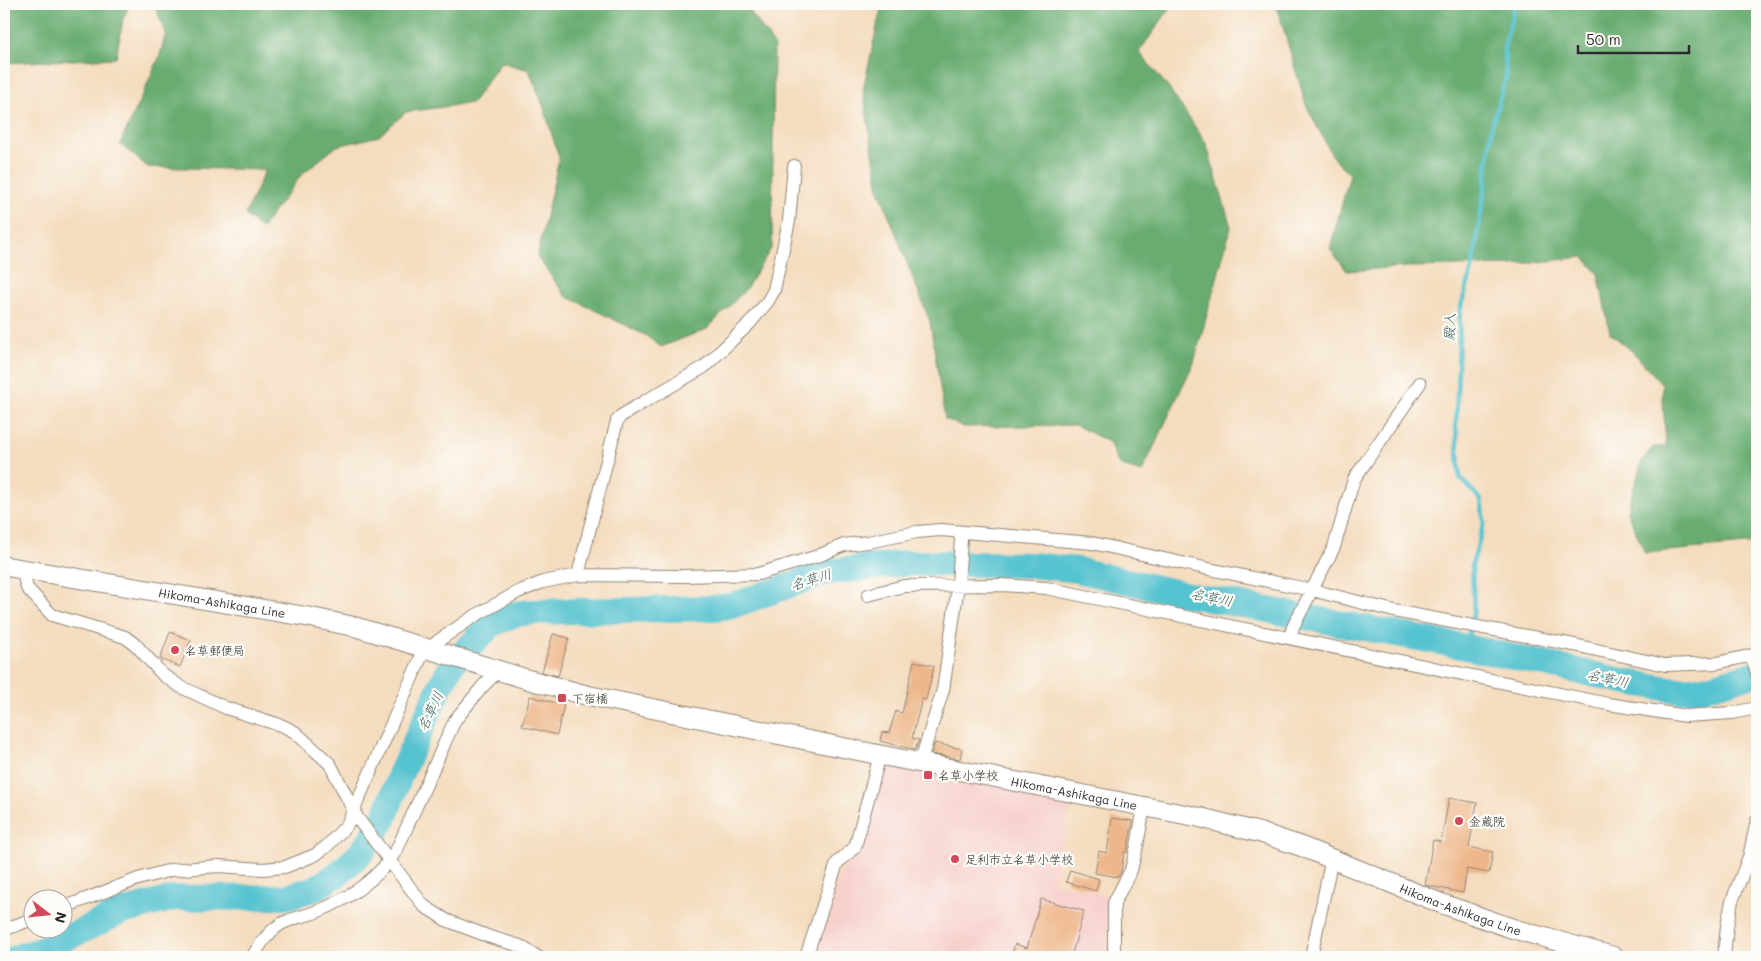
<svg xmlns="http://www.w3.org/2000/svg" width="1761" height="961" font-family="Mali,'Klee One',sans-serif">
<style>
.built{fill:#f7d0cc}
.forest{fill:#68ac71;stroke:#4a6c4e}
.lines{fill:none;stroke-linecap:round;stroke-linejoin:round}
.stream{stroke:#57c3d0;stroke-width:4.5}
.river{stroke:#57c3d0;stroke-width:26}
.building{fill:#eeb78b}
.minor-casing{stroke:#908474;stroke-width:14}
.secondary-casing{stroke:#908474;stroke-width:21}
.minor{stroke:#fff;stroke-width:12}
.secondary{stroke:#fff;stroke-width:19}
.poi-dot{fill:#d1495b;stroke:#fdfcf7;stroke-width:2}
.labels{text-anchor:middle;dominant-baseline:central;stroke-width:4.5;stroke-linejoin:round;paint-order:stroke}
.street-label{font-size:12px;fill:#2b2b2b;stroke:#fdfcf7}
.poi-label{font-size:12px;fill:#2b2b2b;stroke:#fdfcf7;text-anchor:start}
.water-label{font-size:14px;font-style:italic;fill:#3a6065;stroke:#fdfcf7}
</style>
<rect width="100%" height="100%" fill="#fdfcf7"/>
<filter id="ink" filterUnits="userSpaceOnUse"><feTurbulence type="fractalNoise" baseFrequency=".02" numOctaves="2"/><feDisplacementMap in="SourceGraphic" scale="10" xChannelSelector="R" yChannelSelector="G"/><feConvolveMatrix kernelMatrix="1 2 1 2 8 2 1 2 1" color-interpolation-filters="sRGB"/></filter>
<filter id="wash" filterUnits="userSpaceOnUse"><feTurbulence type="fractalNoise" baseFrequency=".0096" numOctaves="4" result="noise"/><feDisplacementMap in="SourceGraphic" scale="20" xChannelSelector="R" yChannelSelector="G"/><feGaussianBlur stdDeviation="1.12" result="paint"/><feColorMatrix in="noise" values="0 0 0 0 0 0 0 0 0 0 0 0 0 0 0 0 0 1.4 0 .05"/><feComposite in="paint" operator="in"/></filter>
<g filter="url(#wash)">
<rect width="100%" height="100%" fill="#f4dcbe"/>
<!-- built -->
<path class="built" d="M891 764 1072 799 1053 882 1107 895 1109 957H813L843 867 862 851 885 769Z"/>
<!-- forest -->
<path class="forest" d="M4 4H130L123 19 116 58 4 63Z
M149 4H745L774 45 772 247 746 289 707 329 661 347 645 335 566 296 537 257 559 158 544 108 529 70 501 62 472 103 406 112 379 136 337 146 302 174 261 229 245 215 265 170 148 167 120 144 159 58 166 33 156 9Z
M882 4H1173L1139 52 1168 87 1206 143 1231 227 1194 362 1142 472 1119 465 1109 442 1075 425 964 427 945 419 930 322 879 190 863 90Z
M1269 4H1757V543L1645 553 1627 511 1642 461 1653 447H1666L1662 384 1632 351 1610 333 1598 273 1584 257 1511 265 1407 267 1347 271 1330 249 1350 174 1334 159 1306 105 1277 7Z"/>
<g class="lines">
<!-- stream -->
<path class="stream" d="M1466 647 1474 610 1472 565 1484 523 1481 500 1460 477 1458 453 1456 426 1460 310 1472 269 1485 187 1492 126 1506 76 1504 48 1515 4"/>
<!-- river -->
<path class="river" d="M17 957 41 950 119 913 174 898 285 897 314 889 338 874 361 853 384 819 400 775 441 685 453 663 491 625 515 614 532 612 714 608 731 606 827 572 908 563 1032 565 1077 570 1188 595 1466 647 1638 684 1678 690 1704 688 1757 673"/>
</g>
<g id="blocks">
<!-- building -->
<path class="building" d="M170 632 191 640 180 667 160 659Z
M553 634 569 638 558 676 542 672Z
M914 661 934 666 926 700 922 699 912 738 919 740 915 750 880 741 882 732 889 733 896 711 902 713Z
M530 696 564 705 557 735 522 726Z
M935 743 962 749 960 759 931 754Z
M1449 798 1477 803 1469 847 1493 852 1489 873 1467 869 1463 893 1425 885 1433 840 1441 842Z
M1112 818 1133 821 1127 852H1124L1121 872 1118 877 1095 873 1099 851 1107 853Z
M1070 870 1099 879 1096 891 1066 882Z
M1041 899 1084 911 1071 957H1011L1015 944 1027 948Z"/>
</g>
</g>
<g filter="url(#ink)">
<use href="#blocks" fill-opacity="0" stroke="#908474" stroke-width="1"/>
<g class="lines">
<!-- minor casing -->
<g class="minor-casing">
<path id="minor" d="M22 570 27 588 52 615 125 637 136 645 163 675 181 687 226 708 283 726 295 732 330 764 358 819 424 906 446 920 490 937 520 946 538 957
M578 575 617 421 621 416 642 403 704 367 750 323 768 301 774 290 789 221 794 166
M868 595 904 586 1002 585 1046 588 1608 704 1686 716 1732 713 1757 708
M1290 638 1293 627 1334 547 1354 479 1420 383
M1752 656 1757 674
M920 763 943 690 958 586 961 539 959 532
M62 908 138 879 171 870 219 866 263 869 285 867 315 855 327 846 347 825 422 655 438 641 473 617 518 592 543 582 578 575 684 576 758 574 818 556 844 545 868 542 917 532 941 530 1092 543 1209 569 1312 590 1394 611 1574 645 1665 665 1717 663 1757 654
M4 930 32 919
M252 957C260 945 269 930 283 923 293 918 305 916 316 912 347 900 380 878 397 849L455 720 483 686 499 670
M806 957 837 863 855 847 880 755
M1114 957V903L1131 870 1137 846 1144 807
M1311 957 1332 858
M1724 957 1727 926 1732 901 1749 857 1757 821"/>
</g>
<!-- secondary casing -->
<g class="secondary-casing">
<g id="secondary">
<path id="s1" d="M4 566 309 617 356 627 530 680 586 695 880 755 1198 817 1261 833 1300 846 1440 903 1514 929 1615 957"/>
</g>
</g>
<!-- minor -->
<use href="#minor" class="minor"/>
<!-- secondary -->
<use href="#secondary" class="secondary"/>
</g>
</g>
<!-- markers -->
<g class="poi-dot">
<circle cx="175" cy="650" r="5"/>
<rect x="557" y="693" width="10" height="10" rx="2.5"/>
<rect x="923" y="770" width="10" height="10" rx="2.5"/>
<circle cx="1459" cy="821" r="5"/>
<circle cx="955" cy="859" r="5"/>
</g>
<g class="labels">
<!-- street labels -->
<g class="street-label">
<text stroke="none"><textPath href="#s1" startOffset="221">Hikoma-Ashikaga Line</textPath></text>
<text stroke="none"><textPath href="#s1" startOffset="1095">Hikoma-Ashikaga Line</textPath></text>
<text stroke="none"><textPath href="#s1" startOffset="1500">Hikoma-Ashikaga Line</textPath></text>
</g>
<!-- poi labels -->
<g class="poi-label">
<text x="185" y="650">名草郵便局</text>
<text x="572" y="698">下宿橋</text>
<text x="938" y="775">名草小学校</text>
<text x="1469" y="821">金蔵院</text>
<text x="965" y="859">足利市立名草小学校</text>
</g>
<!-- water labels -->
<g class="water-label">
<text transform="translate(1449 327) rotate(-88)">殿入</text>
<text transform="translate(811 579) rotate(-17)">名草川</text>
<text transform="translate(1212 597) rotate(12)">名草川</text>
<text transform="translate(1608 678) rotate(12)">名草川</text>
<text transform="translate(430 711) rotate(-65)">名草川</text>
</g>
</g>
<!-- margin -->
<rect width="1761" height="961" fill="none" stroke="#fdfcf7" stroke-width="20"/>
<!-- north arrow -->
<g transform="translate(48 914) rotate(106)"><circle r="24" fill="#fdfcf7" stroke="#a9a8a5"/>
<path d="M0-4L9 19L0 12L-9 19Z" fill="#d1495b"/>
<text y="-8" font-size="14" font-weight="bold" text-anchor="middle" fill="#2b2b2b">N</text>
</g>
<!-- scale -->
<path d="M1578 45v8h111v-8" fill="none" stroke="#2b2b2b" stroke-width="2.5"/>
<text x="1586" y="45" font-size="15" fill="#2b2b2b" stroke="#fdfcf7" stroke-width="4" paint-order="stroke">50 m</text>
</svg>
